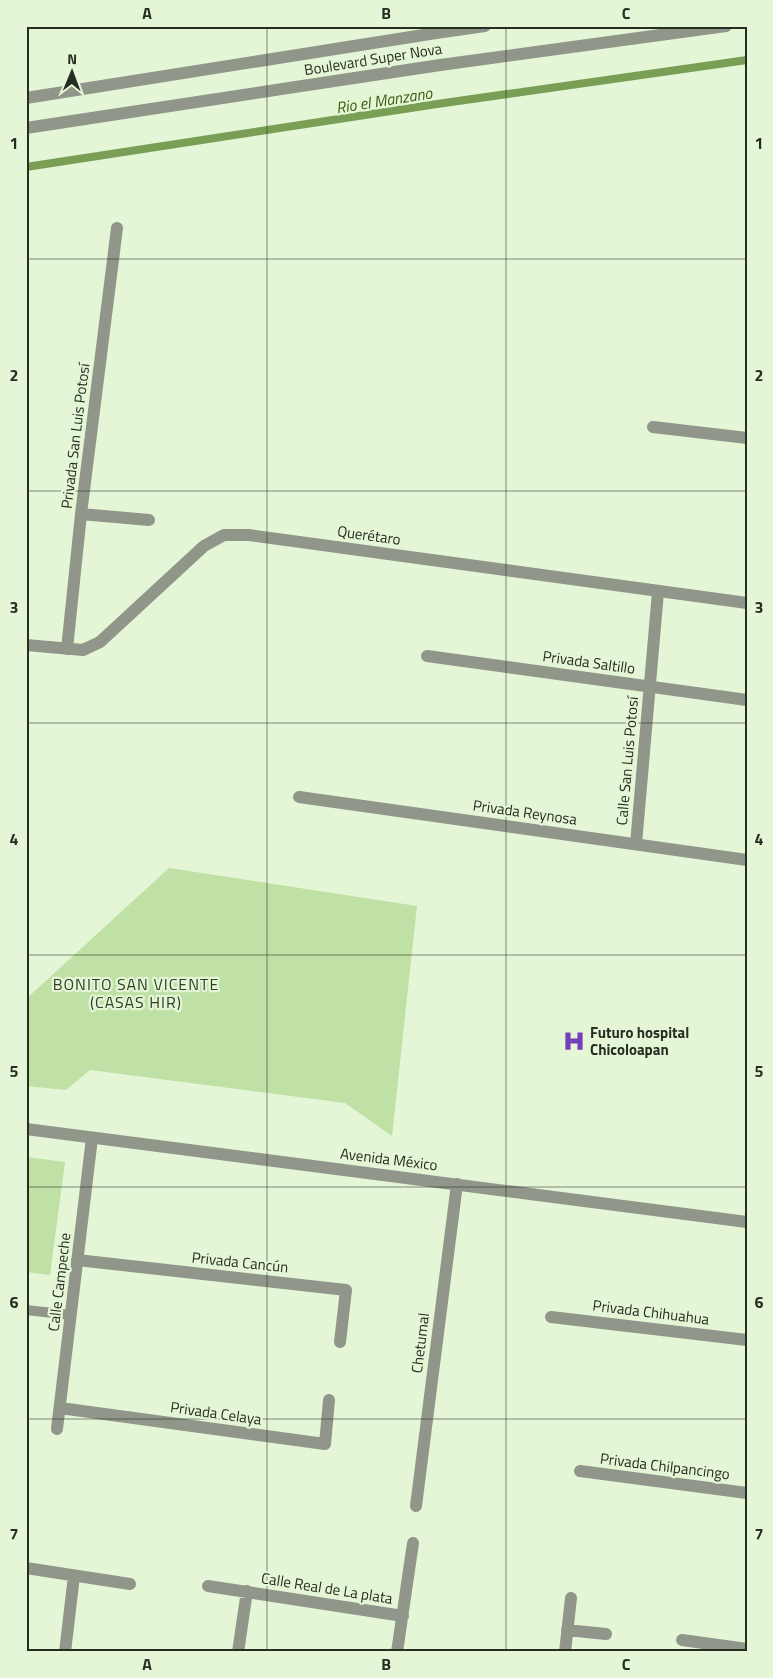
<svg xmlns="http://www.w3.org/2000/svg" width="773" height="1678" font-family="'Titillium Web',sans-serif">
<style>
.green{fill:#c0e1a5}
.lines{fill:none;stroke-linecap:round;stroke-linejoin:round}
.stream{stroke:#799e55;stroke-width:8}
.service{stroke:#90978a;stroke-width:10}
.minor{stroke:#90978a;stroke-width:12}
.tertiary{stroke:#90978a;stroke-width:12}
.grid{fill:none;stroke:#262d21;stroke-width:1;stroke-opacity:0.55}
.labels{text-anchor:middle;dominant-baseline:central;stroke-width:4.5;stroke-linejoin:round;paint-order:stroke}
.street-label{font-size:15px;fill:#262d21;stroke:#e4f6d6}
.poi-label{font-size:15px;font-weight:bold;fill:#262d21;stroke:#e4f6d6;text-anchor:start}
.water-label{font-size:16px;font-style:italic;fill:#3b5d0e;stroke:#e4f6d6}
.neighbourhood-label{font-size:16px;letter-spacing:1px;fill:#313f25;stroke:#e4f6d6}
.neatline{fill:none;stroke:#262d21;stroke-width:2}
.grid-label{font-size:16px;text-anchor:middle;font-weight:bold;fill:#262d21}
</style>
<rect width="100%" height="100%" fill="#e4f6d6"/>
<!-- green -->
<path class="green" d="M169 868 417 906 392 1136 345 1103 90 1070 66 1090 26 1086V999Z
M26 1157 65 1162 50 1275 26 1272Z"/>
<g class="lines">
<!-- stream -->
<path class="stream" d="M26 167 437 104 747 60"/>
<!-- service -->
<path class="service" d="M26 1310 71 1315"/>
<!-- minor -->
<path class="minor" d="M653 427 747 438
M81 514 149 520
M26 645 83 650 100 642 204 546 224 535H249L747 603
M67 649 81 514 117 228
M427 656 747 700
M299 797 747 860
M636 844 658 592
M77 1260 346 1290 340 1342
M551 1317 747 1340
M60 1408 325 1444 329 1400
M57 1429 92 1138
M580 1471 747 1493
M416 1506 457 1184
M26 1568 130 1584
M208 1586 403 1616
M567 1630 606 1634
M682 1640 747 1649
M65 1652 74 1576
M238 1652 247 1591
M397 1652 413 1543
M565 1652 571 1598"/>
<!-- tertiary -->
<path class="tertiary" d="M26 98 436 33 485 26
M26 128 440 65 726 26
M26 1129 747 1222"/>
</g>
<!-- grid -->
<path class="grid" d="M267 26V1652M506 26V1652M26 259H747M26 491H747M26 723H747M26 955H747M26 1187H747M26 1419H747"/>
<!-- icons -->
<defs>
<g id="hospital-bare" transform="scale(1.725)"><path d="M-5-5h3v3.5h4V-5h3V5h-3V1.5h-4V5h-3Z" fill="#7340b7" stroke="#e4f6d6" stroke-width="2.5" paint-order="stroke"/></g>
</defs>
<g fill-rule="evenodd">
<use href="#hospital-bare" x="574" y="1041"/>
</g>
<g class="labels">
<!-- street labels -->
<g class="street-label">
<text transform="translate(373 59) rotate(-9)">Boulevard Super Nova</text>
<text transform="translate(75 436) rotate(-83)">Privada San Luis Potosí</text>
<text transform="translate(369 535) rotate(8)">Querétaro</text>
<text transform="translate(589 662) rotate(8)">Privada Saltillo</text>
<text transform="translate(627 761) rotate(-85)">Calle San Luis Potosí</text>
<text transform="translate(525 812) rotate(8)">Privada Reynosa</text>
<text transform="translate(389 1159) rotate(7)">Avenida México</text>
<text transform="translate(240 1262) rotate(6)">Privada Cancún</text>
<text transform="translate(59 1282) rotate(-83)">Calle Campeche</text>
<text transform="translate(651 1312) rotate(7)">Privada Chihuahua</text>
<text transform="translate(420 1343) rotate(-83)">Chetumal</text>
<text transform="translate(216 1413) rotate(8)">Privada Celaya</text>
<text transform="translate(665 1466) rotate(7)">Privada Chilpancingo</text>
<text transform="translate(327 1588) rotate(9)">Calle Real de La plata</text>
</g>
<!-- poi labels -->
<g class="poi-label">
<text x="590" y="1032">Futuro hospital<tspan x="590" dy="17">Chicoloapan</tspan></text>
</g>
<!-- water labels -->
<g class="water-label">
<text transform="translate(384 100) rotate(-9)">Rio el Manzano</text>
</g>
<!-- neighbourhood labels -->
<g class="neighbourhood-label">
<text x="136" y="984">BONITO SAN VICENTE<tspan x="136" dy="18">(CASAS HIR)</tspan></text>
</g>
</g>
<!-- border -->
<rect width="773" height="1678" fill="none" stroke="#e4f6d6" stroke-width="55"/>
<!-- north arrow -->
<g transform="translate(72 72) rotate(1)" stroke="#e4f6d6" stroke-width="4" paint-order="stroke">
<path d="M0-4L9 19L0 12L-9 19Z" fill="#262d21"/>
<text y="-8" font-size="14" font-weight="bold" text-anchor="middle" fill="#262d21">N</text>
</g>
<rect x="28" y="28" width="718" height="1622" class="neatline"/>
<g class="grid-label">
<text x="147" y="19">A</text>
<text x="386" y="19">B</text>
<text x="626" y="19">C</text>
<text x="14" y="149">1</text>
<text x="759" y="149">1</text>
<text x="14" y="381">2</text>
<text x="759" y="381">2</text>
<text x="14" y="613">3</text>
<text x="759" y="613">3</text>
<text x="14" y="845">4</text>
<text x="759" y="845">4</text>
<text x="14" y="1077">5</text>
<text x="759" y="1077">5</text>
<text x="14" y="1308">6</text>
<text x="759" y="1308">6</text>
<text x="14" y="1540">7</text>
<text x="759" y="1540">7</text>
<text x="147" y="1670">A</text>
<text x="386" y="1670">B</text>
<text x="626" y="1670">C</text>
</g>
</svg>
